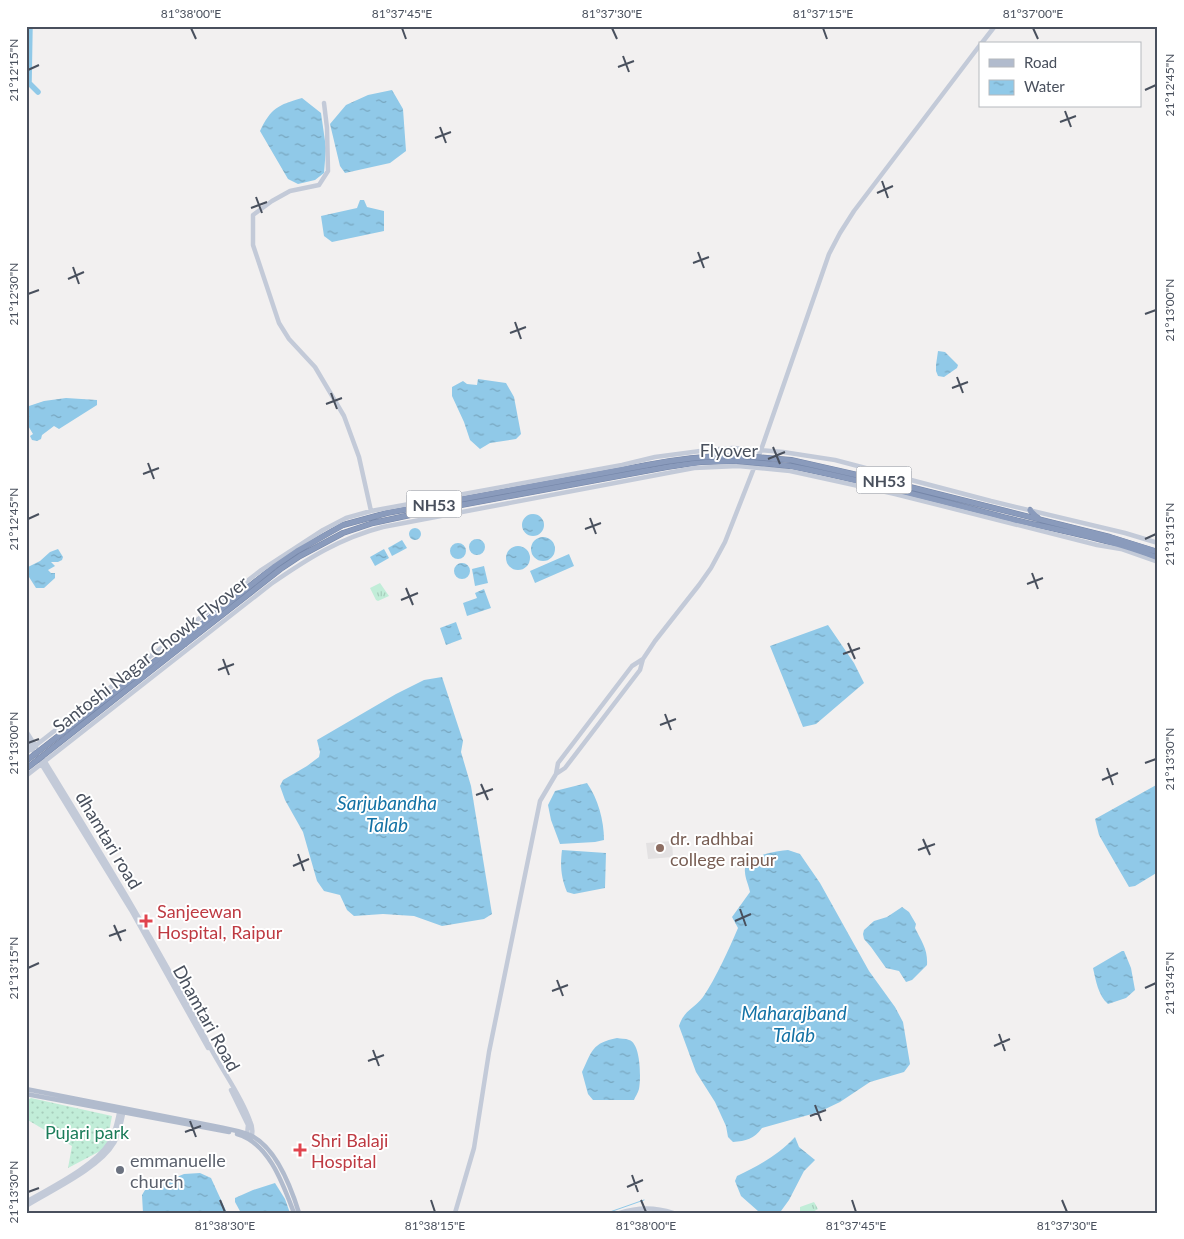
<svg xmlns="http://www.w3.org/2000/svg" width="1184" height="1239" font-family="Lato,sans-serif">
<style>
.education{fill:#e3e1e2}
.grass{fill:url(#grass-tufts)}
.park{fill:url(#park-dots)}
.water{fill:url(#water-ripples)}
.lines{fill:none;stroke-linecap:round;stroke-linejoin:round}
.stream{stroke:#90c9e8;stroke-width:1}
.river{stroke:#90c9e8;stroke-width:5.5}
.highway-casing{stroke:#7586a8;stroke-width:6}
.secondary{stroke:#c3cad8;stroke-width:4.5}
.primary{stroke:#b1bbcd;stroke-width:4.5}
.highway{stroke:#8a9bbc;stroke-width:5}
.highway-bridge-casing{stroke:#7586a8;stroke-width:6;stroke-linecap:butt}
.highway-bridge{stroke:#8a9bbc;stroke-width:5}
.ticks{fill:none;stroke:#49505d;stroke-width:2}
.education-dot{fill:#8d6e63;stroke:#fff;stroke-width:2}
.health-dot{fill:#e0444e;stroke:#fff;stroke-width:2}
.worship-dot{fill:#6b7280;stroke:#fff;stroke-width:2}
.labels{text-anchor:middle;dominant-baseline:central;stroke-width:4;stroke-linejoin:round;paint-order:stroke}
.shield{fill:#fff;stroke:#80848e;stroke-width:1}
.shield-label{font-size:16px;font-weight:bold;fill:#49505d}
.street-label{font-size:18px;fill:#49505d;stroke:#fff}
.education-label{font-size:18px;fill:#785e54;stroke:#fff;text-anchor:start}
.health-label{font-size:18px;fill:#be3a42;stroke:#fff;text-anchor:start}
.park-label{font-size:18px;fill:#1b7c59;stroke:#fff}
.worship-label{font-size:18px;fill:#5b616d;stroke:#fff;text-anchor:start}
.water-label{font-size:19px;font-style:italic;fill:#1372a5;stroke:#fff}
.neatline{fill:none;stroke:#49505d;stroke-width:2}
.ticks-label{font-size:12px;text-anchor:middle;fill:#49505d}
</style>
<defs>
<pattern id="grass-tufts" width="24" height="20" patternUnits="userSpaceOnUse" patternTransform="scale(1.25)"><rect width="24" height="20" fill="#c1edd8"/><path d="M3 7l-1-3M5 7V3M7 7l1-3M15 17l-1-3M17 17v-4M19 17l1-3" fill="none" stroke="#a7cdbc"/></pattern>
<pattern id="park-dots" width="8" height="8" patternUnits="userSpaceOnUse" patternTransform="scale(1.25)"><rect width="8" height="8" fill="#c1edd8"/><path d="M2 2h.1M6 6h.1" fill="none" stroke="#a7cdbc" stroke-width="1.8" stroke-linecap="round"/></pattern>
<pattern id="water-ripples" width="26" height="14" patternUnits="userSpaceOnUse" patternTransform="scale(1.25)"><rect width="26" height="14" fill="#90c9e8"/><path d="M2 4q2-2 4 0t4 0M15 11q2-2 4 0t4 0" fill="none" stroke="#78a6bf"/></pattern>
</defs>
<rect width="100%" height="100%" fill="#f2f0f0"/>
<!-- education -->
<path class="education" d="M672 841 673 857 648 859 646 843Z"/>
<!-- grass -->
<path class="grass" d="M380 583 389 596 378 601 376 600 370 588Z
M814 1202 818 1209 811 1213H800V1207Z"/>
<!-- park -->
<path class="park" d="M31 1098 112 1116 106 1148 68 1168 72 1146 26 1119V1101Z"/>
<!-- water -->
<path class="water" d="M392 90 403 109 406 151 390 163 345 173 340 166 330 124 346 105 368 95Z
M302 98 321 113 326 148 324 173 315 180 298 184 288 179 260 131C271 108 278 105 302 98Z
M360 200H364L367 207 384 211V231L332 242 324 236 321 216 357 208Z
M938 351 945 352 958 365 957 368 944 377 938 376 936 371V365Z
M478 379 506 383 514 397 521 434 516 439 490 443 480 449 470 440 464 422 452 396V387L463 381 467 384 477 385Z
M66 398 97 400V405L59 429 54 426 42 435 41 439 37 441 32 440 30 436 33 434 27 424 26 407 44 401Z
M522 525a11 11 0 1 1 22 0a11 11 0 1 1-22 0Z
M409 534a6 6 0 1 1 12 0a6 6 0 1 1-12 0Z
M531 549a12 12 0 1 1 24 0a12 12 0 1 1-24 0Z
M469 547a8 8 0 1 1 16 0a8 8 0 1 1-16 0Z
M402 540 407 548 392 556 388 548Z
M450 551a8 8 0 1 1 16 0a8 8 0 1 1-16 0Z
M506 558a12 12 0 1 1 24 0a12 12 0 1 1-24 0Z
M58 549 63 557 62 560 58 562H51L55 566 48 570 51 573H55V578L44 588H36L29 577 28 567 40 561 50 552Z
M384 549 389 558 375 566 370 557Z
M569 554 574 566 535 583 530 571Z
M454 571a8 8 0 1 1 16 0a8 8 0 1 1-16 0Z
M484 566 488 583 475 586 472 569Z
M484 589 491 608 467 616 463 603 477 598 475 593Z
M456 622 462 639 446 645 440 628Z
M828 625 854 663 864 683 816 724 803 727 770 646Z
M442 677 463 741 461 752 471 786 492 914 484 919 442 926 414 916 383 914 354 916 347 910 340 895 324 891 317 881 303 832 285 800 280 786 283 780 307 766 319 757 320 752 317 740 396 694 424 680Z
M587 783C598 799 604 820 604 840L595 842 560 844 551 820 548 805 555 791Z
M1158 784V872L1135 886 1129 887 1099 835 1095 819Z
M562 850 606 853 605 888 574 894 567 892C561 877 560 866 562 850Z
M788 850 800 854 820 883 869 971 895 1007 903 1022 910 1064 904 1072 870 1082 840 1102 819 1112 762 1128C754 1139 746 1141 733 1142L728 1137 726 1126 715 1102 696 1072 679 1026C684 1010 694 1009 703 997 716 978 729 949 738 928L732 917 750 892C749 886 745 878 745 872 742 856 777 851 788 850Z
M902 907 909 912 916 924 915 928C922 942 928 950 927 965L912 980 906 982 899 971 886 968 871 947 864 939 863 934 864 930 874 921 887 917Z
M1122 951H1124L1131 968 1135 990 1126 998 1108 1004C1098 995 1096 981 1093 968Z
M617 1038C621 1039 625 1038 629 1040 641 1043 641 1079 639 1089 638 1093 635 1097 634 1100H593L588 1094 582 1072C592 1051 592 1043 617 1038Z
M795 1137 799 1147 815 1160 804 1171 789 1200 781 1211 777 1213H764L758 1211 741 1196 735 1181 737 1176C760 1165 778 1155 795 1137Z
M200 1173 211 1178 227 1213H143L142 1195 145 1190 184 1174Z
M275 1183 285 1199 290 1213H241L235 1202V1198L253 1190Z"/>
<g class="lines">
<!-- stream -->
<path class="stream" d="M607 1213 644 1200"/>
<!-- river -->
<path class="river" d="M30 26 29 83 38 92"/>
<!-- highway casing -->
<g class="highway-casing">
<path id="highway" d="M767 458 791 460 906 486 1110 537 1158 552
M790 466C866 481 941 501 1015 520 1062 531 1113 540 1158 558
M1030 510 1039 519
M182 640 275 566 297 551 343 525 387 513 647 465
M185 644 282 568 300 556 343 533 373 523 429 511 667 467 701 462 737 461"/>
</g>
<!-- secondary -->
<path class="secondary" d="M981 44 995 26
M324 103 327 128 328 171 319 185 290 191 272 201 253 215V245L279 323 289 339 315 367 344 416 359 457 371 511
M26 731 36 747
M26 739 131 910 208 1048
M26 753 260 571 323 530 346 518 371 511 622 465 655 457 708 450 733 448 783 452 835 460 991 501 1125 533 1158 543
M44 760C102 855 160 949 210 1047 223 1072 241 1095 250 1121 253 1127 253 1133 251 1139
M556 774 565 768 640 670 643 659 655 641 699 585 711 568 725 542 761 450 829 254 840 233 854 211 980 45
M26 776 271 584C307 559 340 538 383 527L694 468 738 466 790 471 895 494 1097 545 1121 549 1158 562
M231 1090 248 1125 247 1135
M26 1202C50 1188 95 1166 109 1143 116 1132 117 1121 120 1109
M26 1206C50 1191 100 1168 114 1143 120 1133 121 1121 124 1110
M455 1213 474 1148 489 1052 540 801 556 774 558 763 632 666 643 659
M620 1213C638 1207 655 1207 673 1213
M631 1213 641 1211"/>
<!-- primary -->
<path class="primary" d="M26 1089 219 1127C229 1129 240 1131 250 1135 276 1147 291 1187 299 1213
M26 1094 229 1132
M237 1134C269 1143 283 1184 294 1213"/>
<!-- highway -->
<use href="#highway" class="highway"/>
<!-- highway-bridge casing -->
<g class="highway-bridge-casing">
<path id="highway-bridge" d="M737 461 790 466
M647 465C687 457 726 453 767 458
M26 761 182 640
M26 769 185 644"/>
</g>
<!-- highway-bridge -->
<use href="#highway-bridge" class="highway-bridge"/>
</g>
<!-- ticks -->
<path class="ticks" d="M191 28 196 39M402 28 406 39M612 28 617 39M823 28 827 39M1033 28 1038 39M623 56 629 72M618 67 634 61M28 70 39 65M1145 90 1156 85M1065 111 1071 127M1060 122 1076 116M440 127 446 143M435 138 451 132M882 181 888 198M877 193 893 186M256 197 262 213M251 208 267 202M698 252 704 268M693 263 709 257M73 267 79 284M68 279 84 272M28 294 39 290M1145 314 1156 310M515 322 521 339M510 333 526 327M957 377 963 393M952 388 968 382M331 393 337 409M326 404 342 398M773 447 780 464M768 459 785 452M148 463 154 479M143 474 159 468M590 518 596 534M28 519 39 514M585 529 601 523M1145 539 1156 534M1032 573 1038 589M1027 584 1043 578M406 588 413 605M401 600 418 593M848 643 855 659M843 654 860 648M223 659 229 675M218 670 234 664M665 714 671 730M660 725 676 719M28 743 39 739M1145 763 1156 759M1107 768 1113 785M1102 780 1118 773M481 784 488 800M476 795 493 789M923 839 930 855M918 850 935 844M298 854 304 871M293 866 309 859M740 909 746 926M735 921 751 914M114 925 121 941M109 936 126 930M28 968 39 963M557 980 563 996M1145 988 1156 983M552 991 568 985M999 1034 1005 1051M994 1046 1010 1039M373 1050 379 1066M368 1061 384 1055M815 1105 821 1121M810 1116 826 1110M190 1121 196 1137M185 1132 201 1126M632 1175 638 1192M627 1187 643 1180M28 1192 39 1188M220 1200 225 1212M431 1200 435 1212M641 1200 646 1212M852 1200 856 1212M1062 1200 1067 1212"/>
<!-- markers -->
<circle class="education-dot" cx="660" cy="848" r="5"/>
<g class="health-dot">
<path d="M143.5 913.5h5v5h5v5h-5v5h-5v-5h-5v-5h5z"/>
<path d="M297.5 1142.5h5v5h5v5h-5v5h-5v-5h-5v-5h5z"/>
</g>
<circle class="worship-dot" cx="120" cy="1170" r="5"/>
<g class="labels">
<!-- shield labels -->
<g class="shield">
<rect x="856.5" y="466.5" width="55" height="27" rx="4"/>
<rect x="406.5" y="490.5" width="55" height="27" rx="4"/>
</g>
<g class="shield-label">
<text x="884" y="480">NH53</text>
<text x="434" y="504">NH53</text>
</g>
<!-- street labels -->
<g class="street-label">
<text x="729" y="450">Flyover</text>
<text transform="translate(150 654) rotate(-38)">Santoshi Nagar Chowk Flyover</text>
<text transform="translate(109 840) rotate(59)">dhamtari road</text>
<text transform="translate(207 1018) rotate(61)">Dhamtari Road</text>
</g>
<!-- education labels -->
<g class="education-label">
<text x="670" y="838">dr. radhbai<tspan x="670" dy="21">college raipur</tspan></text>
</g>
<!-- health labels -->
<g class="health-label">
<text x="157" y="911">Sanjeewan<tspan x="157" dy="21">Hospital, Raipur</tspan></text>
<text x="311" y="1140">Shri Balaji<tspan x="311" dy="21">Hospital</tspan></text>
</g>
<!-- park labels -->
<g class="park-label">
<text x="87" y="1132">Pujari park</text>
</g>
<!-- worship labels -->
<g class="worship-label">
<text x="130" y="1160">emmanuelle<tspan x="130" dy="21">church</tspan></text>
</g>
<!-- water labels -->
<g class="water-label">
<text x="387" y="802">Sarjubandha<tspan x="387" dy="22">Talab</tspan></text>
<text x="794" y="1012">Maharajband<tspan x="794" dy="22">Talab</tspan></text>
</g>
</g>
<!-- border -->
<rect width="1184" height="1239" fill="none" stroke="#ffffff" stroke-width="55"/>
<!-- legend -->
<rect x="979" y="42" width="162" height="65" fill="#ffffff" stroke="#b6b9be"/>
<rect x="989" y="59" width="25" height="8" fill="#b1bbcd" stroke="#b6b9be"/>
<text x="1024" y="68" font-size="15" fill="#49505d">Road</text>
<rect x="989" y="80" width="25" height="15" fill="url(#water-ripples)" stroke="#b6b9be"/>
<text x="1024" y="92" font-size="15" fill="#49505d">Water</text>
<rect x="28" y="28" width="1128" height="1184" class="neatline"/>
<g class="ticks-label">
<text x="191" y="18">81°38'00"E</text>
<text x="402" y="18">81°37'45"E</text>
<text x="612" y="18">81°37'30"E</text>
<text x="823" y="18">81°37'15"E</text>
<text x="1033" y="18">81°37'00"E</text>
<text transform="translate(14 70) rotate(-90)" y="4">21°12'15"N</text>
<text transform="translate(1170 85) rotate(-90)" y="4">21°12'45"N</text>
<text transform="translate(14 294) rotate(-90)" y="4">21°12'30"N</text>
<text transform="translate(1170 310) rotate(-90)" y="4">21°13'00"N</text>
<text transform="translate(14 519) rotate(-90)" y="4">21°12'45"N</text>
<text transform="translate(1170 534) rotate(-90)" y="4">21°13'15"N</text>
<text transform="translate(14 743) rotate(-90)" y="4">21°13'00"N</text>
<text transform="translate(1170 759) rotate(-90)" y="4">21°13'30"N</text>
<text transform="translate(14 968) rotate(-90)" y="4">21°13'15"N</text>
<text transform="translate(1170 983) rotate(-90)" y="4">21°13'45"N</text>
<text transform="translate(14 1192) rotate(-90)" y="4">21°13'30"N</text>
<text x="225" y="1230">81°38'30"E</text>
<text x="435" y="1230">81°38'15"E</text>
<text x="646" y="1230">81°38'00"E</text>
<text x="856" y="1230">81°37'45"E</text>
<text x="1067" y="1230">81°37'30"E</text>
</g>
</svg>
